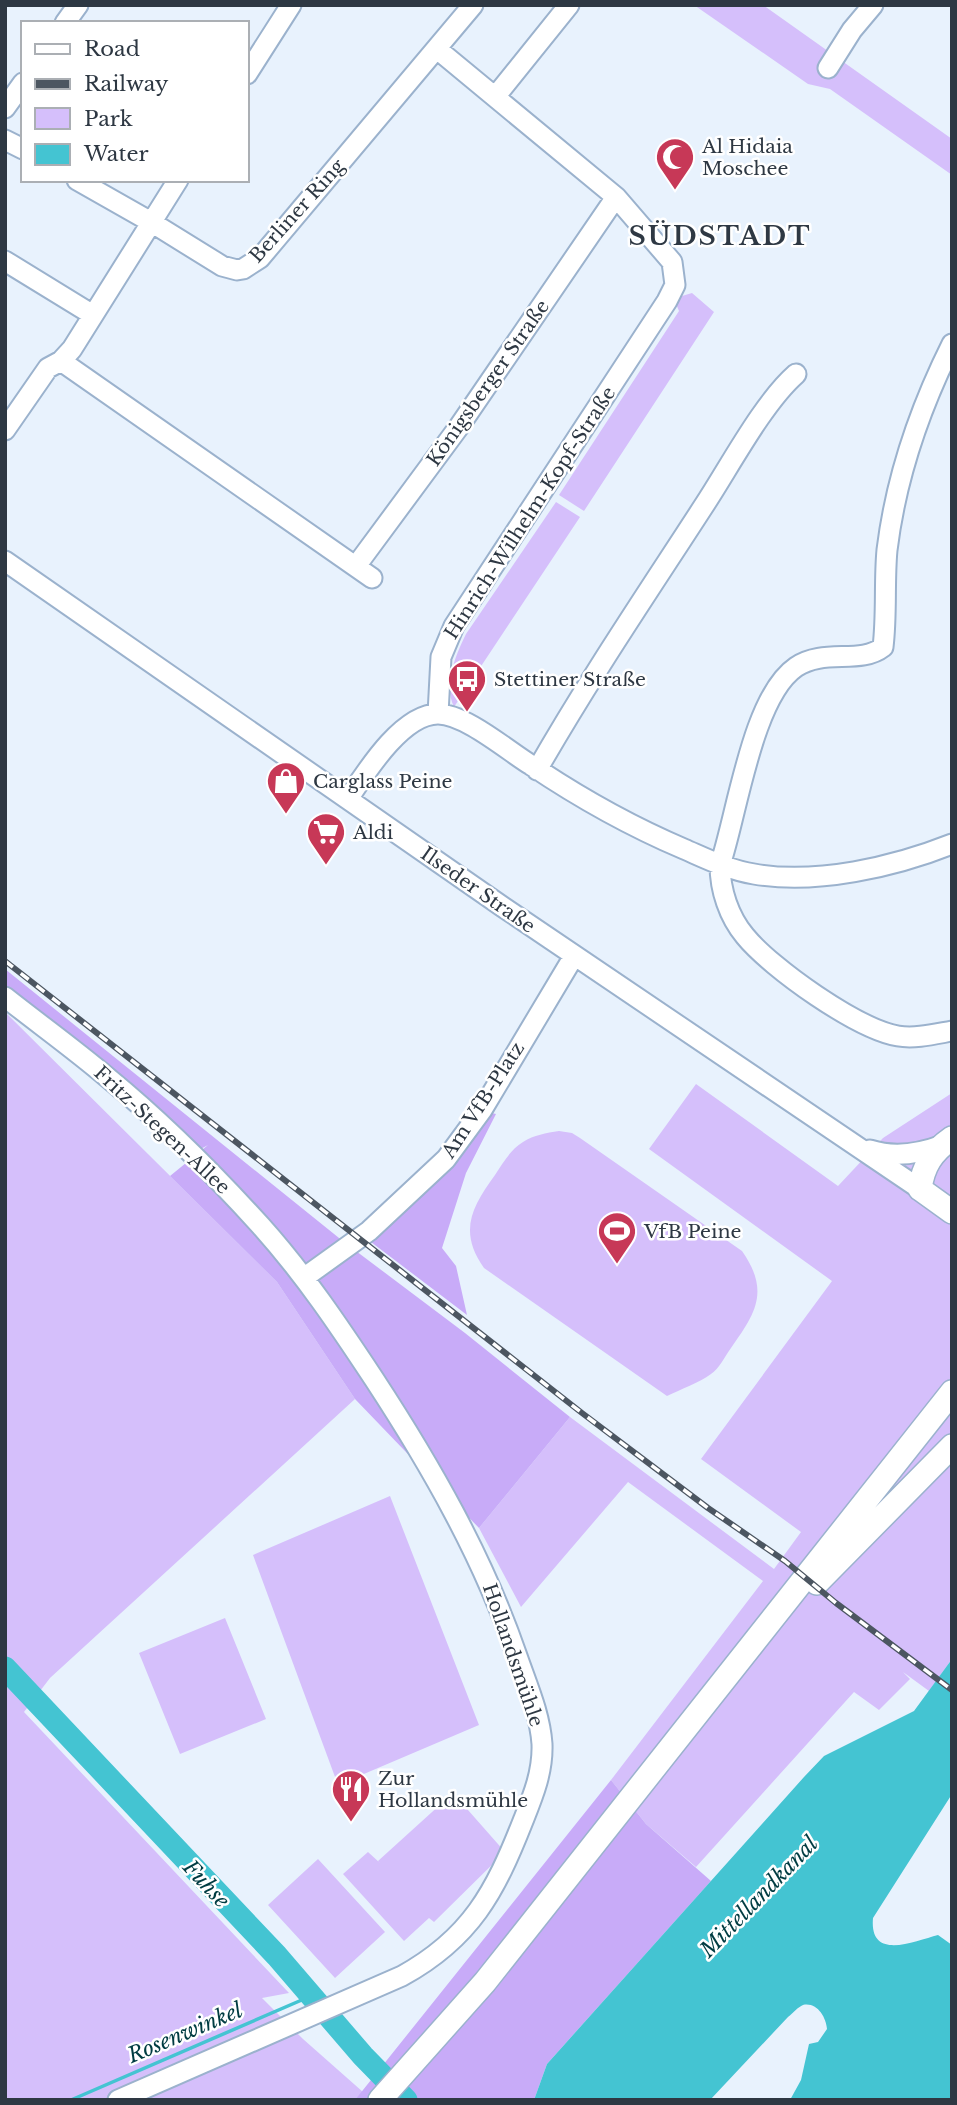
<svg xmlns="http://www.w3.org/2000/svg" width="957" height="2105" font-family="'Libre Baskerville',serif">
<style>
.green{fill:#d5bffb}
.forest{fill:#c8abf8}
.water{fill:#44c4d2}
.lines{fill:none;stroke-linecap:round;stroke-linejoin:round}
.stream{stroke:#44c4d2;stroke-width:3.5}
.river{stroke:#44c4d2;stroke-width:23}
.minor-casing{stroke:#9bb2cd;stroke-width:23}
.major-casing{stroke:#9bb2cd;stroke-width:26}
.minor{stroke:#fff;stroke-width:19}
.major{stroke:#fff;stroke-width:23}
.rail-casing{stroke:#4c5661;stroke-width:6}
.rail{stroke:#fff;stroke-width:3.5;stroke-dasharray:10;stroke-linecap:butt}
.labels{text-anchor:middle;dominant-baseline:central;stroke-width:5;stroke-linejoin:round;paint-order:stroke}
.poi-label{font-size:19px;fill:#2e3843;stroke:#fff;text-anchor:start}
.street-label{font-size:19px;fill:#2e3843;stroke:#fff}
.water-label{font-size:21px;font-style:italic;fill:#003c42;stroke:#fff}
.district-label{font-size:26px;font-weight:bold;letter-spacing:2px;fill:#2e3843;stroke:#fff}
</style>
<rect width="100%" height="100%" fill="#e8f2fd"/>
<!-- green -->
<path class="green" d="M694 5H763L952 139V175L830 89 808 84Z
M692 293 714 312 584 511 559 495 679 311 676 304 682 296Z
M556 502 580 517 454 707C443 685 456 654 466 634Z
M5 1012 277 1282 355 1399 50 1678 24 1712 289 1993 262 1998 303 2039 363 2092 355 2100H5Z
M696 1084 838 1186 883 1138 952 1093V1659L929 1691 903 1672 910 1679 879 1710 854 1692 696 1867 646 1824 611 1780 763 1581 628 1482 521 1607 479 1528 570 1417 774 1569 801 1532 701 1459 832 1281 649 1149Z
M559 1131 572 1133 580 1138 742 1251C770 1291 756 1313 731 1348 725 1356 719 1369 711 1374 699 1383 681 1389 667 1396L484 1268C458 1231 472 1207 495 1175 503 1163 510 1150 523 1142 534 1135 546 1133 559 1131Z
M390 1496 479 1725 338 1785 253 1555Z
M225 1618 266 1719 180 1754 139 1653Z
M453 1793 505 1852 434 1922 429 1918 404 1941 343 1874 368 1852 380 1863 378 1861Z
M318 1859 385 1932 335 1978 268 1905Z"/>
<!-- forest -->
<path class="forest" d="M5 969 344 1242 465 1333 570 1417 479 1528 355 1399 277 1282 170 1176 208 1145 199 1150 101 1062 5 987Z
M487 1112 496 1114 466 1173 442 1248 456 1266 467 1315 371 1242 428 1189Z
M611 1780 646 1824 711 1881 547 2064 534 2100H355Z"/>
<!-- water -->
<path class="water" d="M952 1659V1794L873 1918C869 1962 915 1941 938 1935L952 1945V2100H790L801 2080 809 2044 818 2042 827 2029C826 2017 817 2002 803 2005 798 2007 793 2013 788 2017L710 2100H534L547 2064 804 1777 824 1756 914 1711Z"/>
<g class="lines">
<!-- stream -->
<path class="stream" d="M71 2100 311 1996"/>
<!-- river -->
<path class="river" d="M5 1668 277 1956 363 2056 406 2100"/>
<!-- minor casing -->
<g class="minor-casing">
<path id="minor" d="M65 23 78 5
M437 49 616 197 672 262 675 285 667 301 454 626 441 657 438 714
M828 68 852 30 873 5
M247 74 291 5
M495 97 569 5
M5 108 23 83
M5 140 23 149
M77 180 151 222 222 266 237 270 243 269 260 258 473 5
M5 261 93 315
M952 344C919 410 896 477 887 550 884 582 887 615 883 647 860 665 824 648 796 667 752 697 737 815 720 865 720 890 729 917 745 936 771 968 857 1029 898 1036 915 1039 935 1034 952 1031
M61 361 372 578
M5 430 48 368 61 361 72 349 178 180
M5 561 503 907 920 1189
M356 566 458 428 616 197
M537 770C589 679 648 592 705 504 730 466 763 403 796 374
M348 799C366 772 402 714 438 714 465 714 508 751 531 765 580 798 630 826 684 849 707 859 729 870 754 874 816 885 894 867 952 844
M5 997C39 1024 74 1049 107 1077 162 1122 213 1173 261 1226 304 1274 339 1326 374 1379 431 1466 483 1557 517 1656 527 1685 540 1714 542 1744 543 1772 533 1796 523 1821 495 1892 471 1938 402 1976L118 2100
M870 1150C895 1158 919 1154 943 1145
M305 1277 369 1231 446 1159 482 1110 574 956"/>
</g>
<!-- major casing -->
<g class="major-casing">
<path id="major" d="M920 1189C923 1166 932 1152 952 1138
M920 1189 952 1212
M817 1583 952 1446
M380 2100 485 1982 952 1392"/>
</g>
<!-- minor -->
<use href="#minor" class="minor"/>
<!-- major -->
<use href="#major" class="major"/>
<!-- rail casing -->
<g class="rail-casing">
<path id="rail" d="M5 961 582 1413 708 1508 785 1561 836 1603 952 1690"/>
</g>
<!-- rail -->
<use href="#rail" class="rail"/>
</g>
<!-- icons -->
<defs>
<g id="mosque-pin" transform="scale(2.0125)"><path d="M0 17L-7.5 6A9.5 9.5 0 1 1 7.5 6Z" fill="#c73857" stroke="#fff"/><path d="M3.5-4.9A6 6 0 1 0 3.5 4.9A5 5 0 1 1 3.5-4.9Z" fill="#fff"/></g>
<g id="bus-pin" transform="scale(2.0125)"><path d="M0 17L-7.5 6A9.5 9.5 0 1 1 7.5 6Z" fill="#c73857" stroke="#fff"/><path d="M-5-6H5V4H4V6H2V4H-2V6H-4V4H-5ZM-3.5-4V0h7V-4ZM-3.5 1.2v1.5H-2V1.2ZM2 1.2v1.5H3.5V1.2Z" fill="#fff"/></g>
<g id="shop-pin" transform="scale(2.0125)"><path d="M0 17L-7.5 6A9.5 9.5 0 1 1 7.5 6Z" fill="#c73857" stroke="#fff"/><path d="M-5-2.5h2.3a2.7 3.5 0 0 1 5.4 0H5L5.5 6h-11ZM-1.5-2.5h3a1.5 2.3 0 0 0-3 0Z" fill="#fff"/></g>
<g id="supermarket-pin" transform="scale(2.0125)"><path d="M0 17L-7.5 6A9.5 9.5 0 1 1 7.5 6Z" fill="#c73857" stroke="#fff"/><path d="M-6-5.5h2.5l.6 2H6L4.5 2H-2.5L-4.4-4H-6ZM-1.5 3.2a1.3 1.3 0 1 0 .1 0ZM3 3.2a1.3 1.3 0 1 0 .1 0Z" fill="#fff"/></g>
<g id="stadium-pin" transform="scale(2.0125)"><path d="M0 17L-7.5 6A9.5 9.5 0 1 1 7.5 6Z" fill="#c73857" stroke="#fff"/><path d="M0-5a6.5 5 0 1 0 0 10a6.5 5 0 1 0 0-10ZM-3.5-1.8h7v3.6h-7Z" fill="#fff"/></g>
<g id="restaurant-pin" transform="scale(2.0125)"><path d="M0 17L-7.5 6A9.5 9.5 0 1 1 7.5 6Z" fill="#c73857" stroke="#fff"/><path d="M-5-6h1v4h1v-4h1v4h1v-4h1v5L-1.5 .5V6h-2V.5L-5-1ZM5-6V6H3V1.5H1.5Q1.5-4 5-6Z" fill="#fff"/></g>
</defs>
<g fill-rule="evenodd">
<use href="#mosque-pin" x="675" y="157"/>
<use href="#bus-pin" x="467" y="679"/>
<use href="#shop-pin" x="286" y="781"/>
<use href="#supermarket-pin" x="326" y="832"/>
<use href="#stadium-pin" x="617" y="1231"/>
<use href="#restaurant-pin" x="351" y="1789"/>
</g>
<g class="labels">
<!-- poi labels -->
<g class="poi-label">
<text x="702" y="146">Al Hidaia<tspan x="702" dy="22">Moschee</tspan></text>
<text x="494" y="679">Stettiner Straße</text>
<text x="313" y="781">Carglass Peine</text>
<text x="353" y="832">Aldi</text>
<text x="644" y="1231">VfB Peine</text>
<text x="378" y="1778">Zur<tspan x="378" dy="22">Hollandsmühle</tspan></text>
</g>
<!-- street labels -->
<g class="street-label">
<text transform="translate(297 211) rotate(-48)">Berliner Ring</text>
<text transform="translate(488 383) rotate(-55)">Königsberger Straße</text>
<text transform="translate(530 513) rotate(-57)">Hinrich-Wilhelm-Kopf-Straße</text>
<text transform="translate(478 890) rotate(35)">Ilseder Straße</text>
<text transform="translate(483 1100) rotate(-57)">Am VfB-Platz</text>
<text transform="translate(162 1130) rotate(43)">Fritz-Stegen-Allee</text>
<text transform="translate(513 1655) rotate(71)">Hollandsmühle</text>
</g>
<!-- water labels -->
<g class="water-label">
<text transform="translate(206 1884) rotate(47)">Fuhse</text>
<text transform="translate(759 1897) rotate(-46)">Mittellandkanal</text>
<text transform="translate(185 2033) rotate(-23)">Rosenwinkel</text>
</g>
<!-- district labels -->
<g class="district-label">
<text x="720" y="236">SÜDSTADT</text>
</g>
</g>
<!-- border -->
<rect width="957" height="2105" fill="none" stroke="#2e3843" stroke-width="14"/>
<!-- legend -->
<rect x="21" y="21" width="228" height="161" fill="#ffffff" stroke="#abafb4" stroke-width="2"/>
<rect x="35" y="44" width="35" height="10" fill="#ffffff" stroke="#abafb4" stroke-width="2"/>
<text x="84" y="56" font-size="21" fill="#2e3843">Road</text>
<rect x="35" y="79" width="35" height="10" fill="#4c5661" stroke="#abafb4" stroke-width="2"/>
<text x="84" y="91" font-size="21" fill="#2e3843">Railway</text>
<rect x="35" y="108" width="35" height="21" fill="#d5bffb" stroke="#abafb4" stroke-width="2"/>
<text x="84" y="126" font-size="21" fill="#2e3843">Park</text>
<rect x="35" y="144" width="35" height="21" fill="#44c4d2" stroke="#abafb4" stroke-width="2"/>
<text x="84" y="161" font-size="21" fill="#2e3843">Water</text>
</svg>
